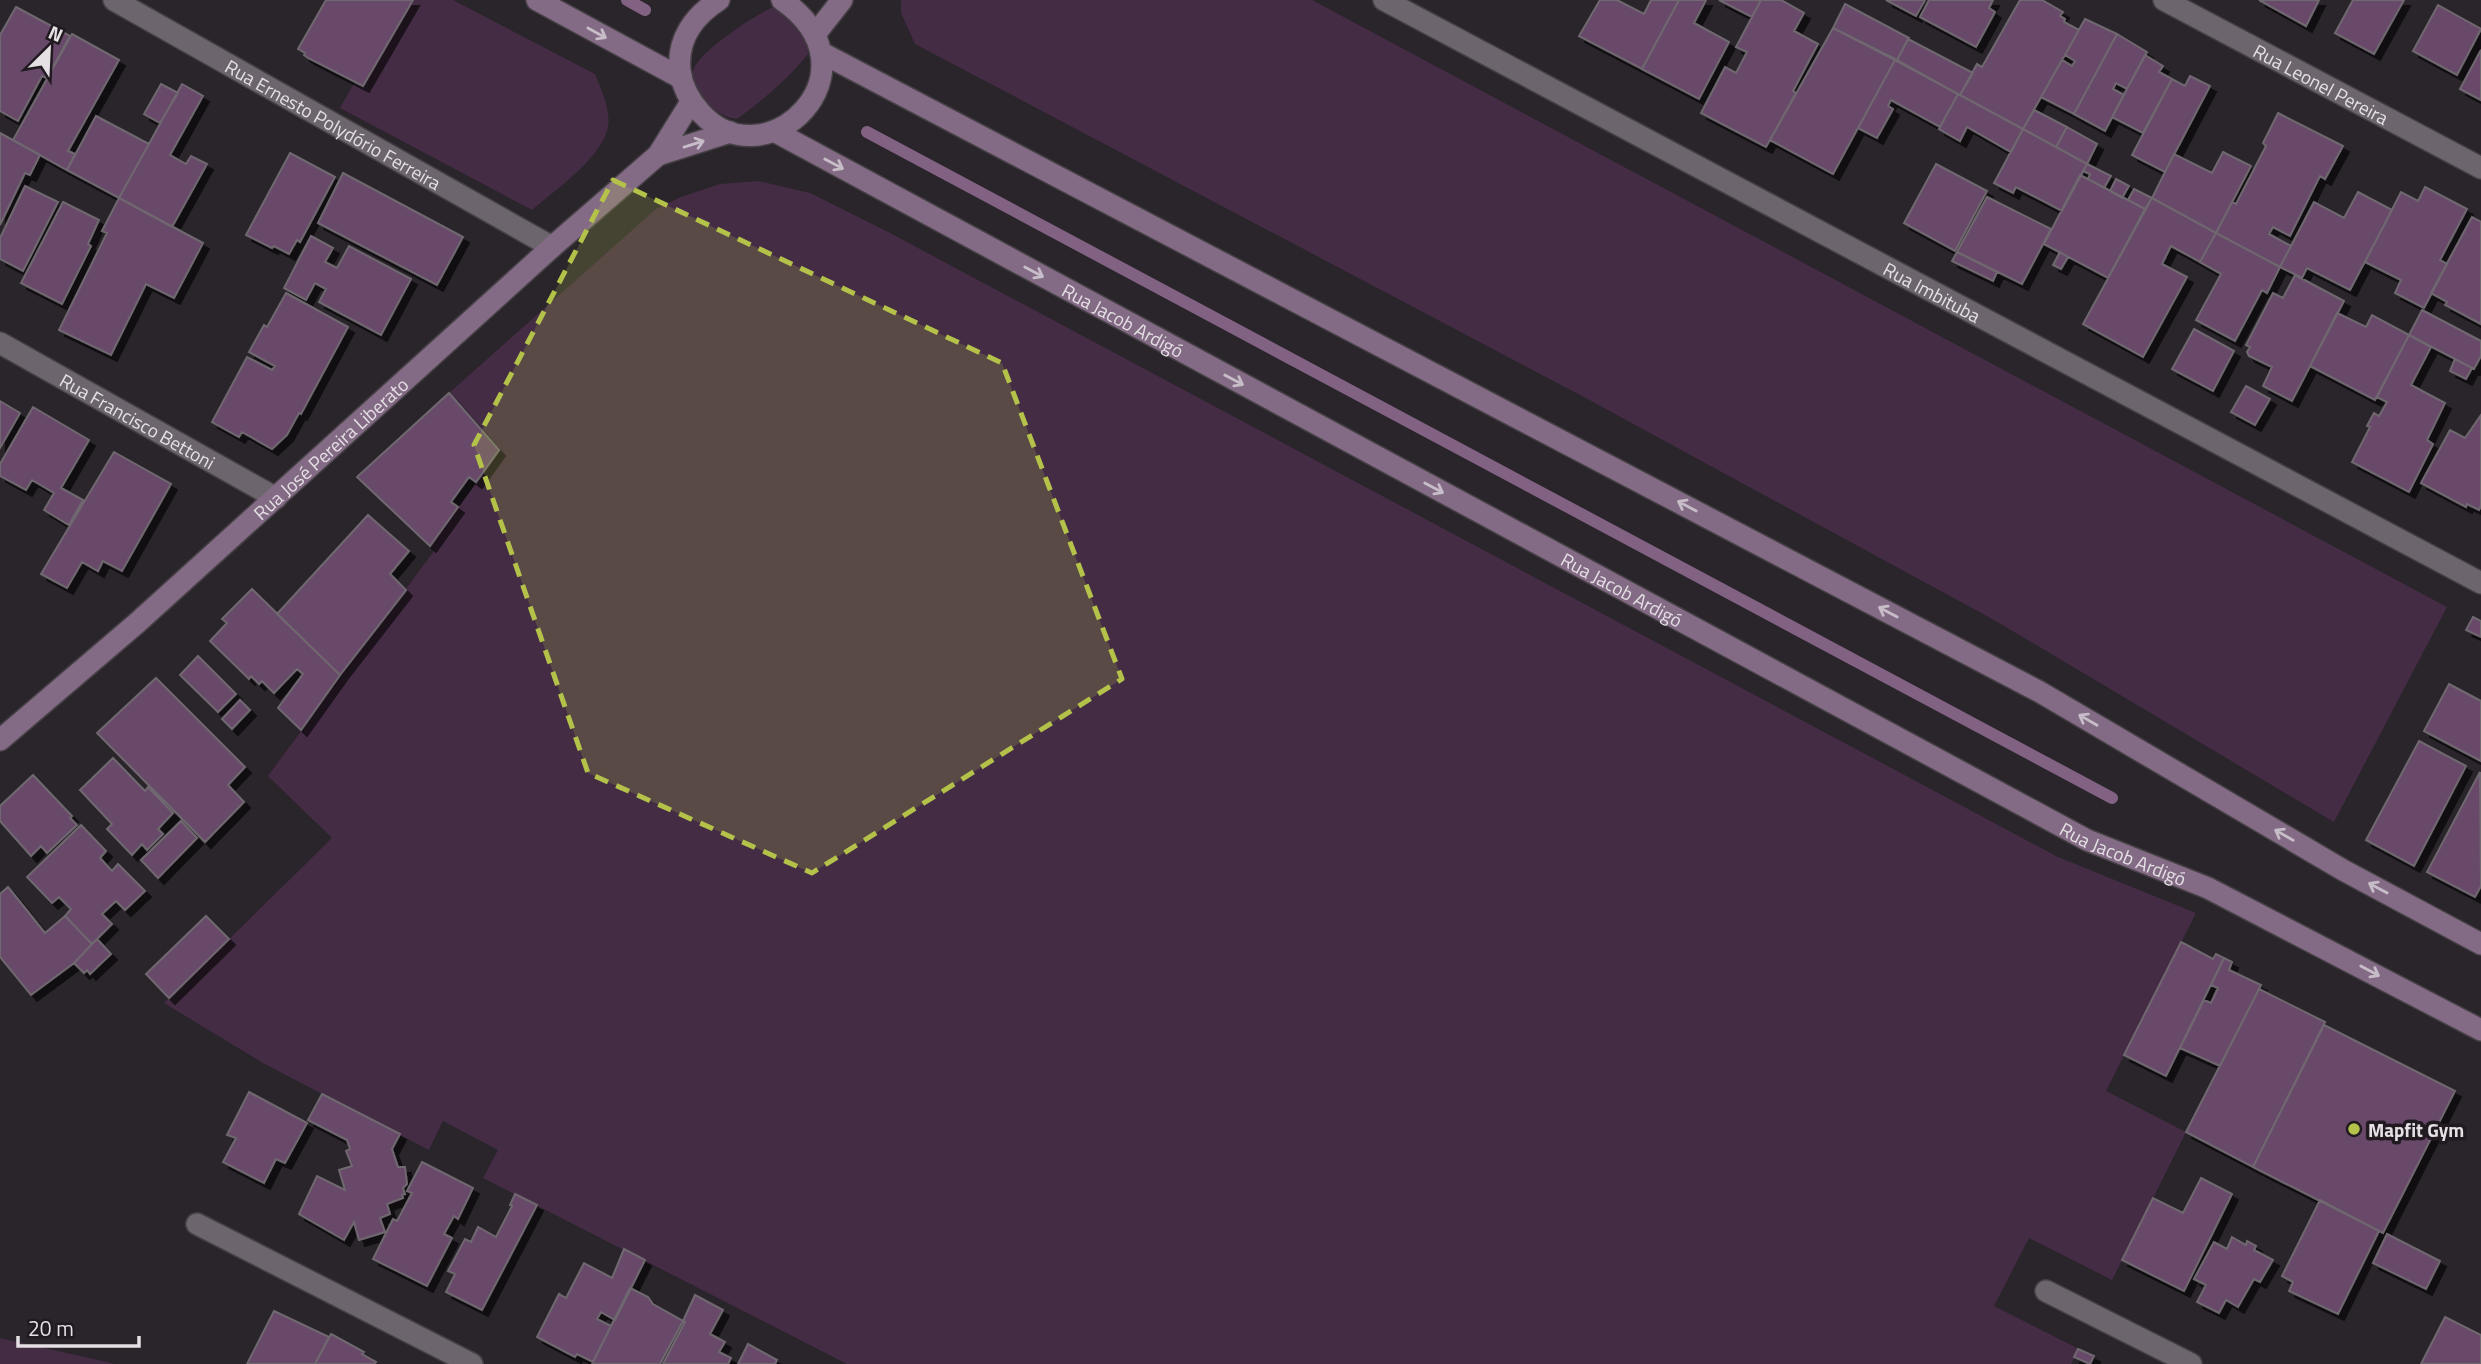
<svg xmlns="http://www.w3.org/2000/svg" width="2481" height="1364" font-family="'Titillium Web',sans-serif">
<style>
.green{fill:#442c45}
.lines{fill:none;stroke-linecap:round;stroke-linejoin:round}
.stream{stroke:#816282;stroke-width:12}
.building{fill:#684a69;stroke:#6f686f;stroke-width:2;filter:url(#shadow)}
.street-casing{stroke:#454045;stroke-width:24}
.secondary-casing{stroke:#454045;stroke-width:24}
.street{stroke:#6d656d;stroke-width:21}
.secondary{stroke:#846b85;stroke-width:21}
.oneway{stroke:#c7bdc8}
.marked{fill:#b4c24a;fill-opacity:0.2;stroke:#b4c24a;stroke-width:5;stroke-dasharray:14 9;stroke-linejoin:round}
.poi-dot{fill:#b4c24a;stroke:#211b21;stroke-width:2.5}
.labels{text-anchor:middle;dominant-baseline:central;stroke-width:7;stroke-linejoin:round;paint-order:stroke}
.street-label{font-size:19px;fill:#e4e0e4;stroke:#211b21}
.poi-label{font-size:19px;font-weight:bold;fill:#e4e0e4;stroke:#211b21;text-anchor:start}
</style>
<defs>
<filter id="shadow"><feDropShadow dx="6" dy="6" stdDeviation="0" flood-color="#0009"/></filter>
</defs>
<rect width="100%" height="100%" fill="#2a242b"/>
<!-- green -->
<path class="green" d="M401 0H453L595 74C601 89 611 110 608 127 601 159 556 189 532 210L340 108Z
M901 0H1312L2447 607 2334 822 1994 620 1582 396 915 44 901 13Z
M773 7C793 18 808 30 808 54 788 79 763 100 737 119 722 117 711 109 702 96 697 89 691 80 693 71 697 53 755 15 773 7Z
M759 181 810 193 890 233 2058 857 2196 913 2106 1091 2186 1132 2112 1280 2029 1238 1994 1306 2079 1349 2071 1364H847L483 1178 498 1150 443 1121 429 1150 263 1063 164 1003 332 838 268 776 434 551 430 546 499 451 449 393 656 209 681 197 720 184Z
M0 1338 111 1363 113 1364H0Z"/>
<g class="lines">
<!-- stream -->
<path class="stream" d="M627 0 645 10
M867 132 2112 798"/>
</g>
<!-- building -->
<path class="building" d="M326 0H413L363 86 308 58 304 55 305 53 298 49Z
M1600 0H1617L1644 14 1651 0H1679L1642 69 1579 36Z
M1679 0H1706L1694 23 1729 42 1699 99 1642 69Z
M1719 0H1761L1752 17Z
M1761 0H1781L1804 13 1794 31 1818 44 1793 91 1796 93 1766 147 1701 113 1725 67 1736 73 1747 52 1736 47Z
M1886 0H1925L1916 16Z
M1929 0H1993L1989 8 1995 12 1976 47 1920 17Z
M2020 0H2042L2063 12 2060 16 2065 19 2064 22 2079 30 2023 129 1960 95 1977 64 1982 67Z
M2259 0H2319L2306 26Z
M2353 0H2404L2374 54 2335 33Z
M1845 4 1909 38 1897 60 1833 28Z
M2438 5 2481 29 2457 75 2413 51Z
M16 7 70 36 47 78 42 76 18 121 0 111V35Z
M2085 19 2117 34 2074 114 2041 97 2062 60 2072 66 2075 61 2065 55Z
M1833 28 1895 60 1833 174 1770 140Z
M72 34 119 60 68 151 75 154 67 170 13 140Z
M2117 34 2147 52 2127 89 2116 83 2113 89 2124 95 2105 131 2074 114Z
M1908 39 1973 73 1960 95 1897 60Z
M2481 50V100L2460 89Z
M2145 55 2163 66 2159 72 2172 79 2143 133 2112 117Z
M1895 60 1958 94 1940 127 1891 100 1888 106 1893 109 1877 138 1858 128Z
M2190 76 2210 86 2165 172 2132 155 2172 79 2185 86Z
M161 84 178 93 160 123 144 114Z
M182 84 203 96 170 155 186 164 191 156 207 164 172 227 119 198Z
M1958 94 2023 129 2011 152 1967 127 1960 141 1939 129Z
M2034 110 2067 127 2056 147 2023 129Z
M2278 113 2343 146 2325 179 2320 176 2290 236 2273 227 2269 234 2291 246 2280 267 2216 233 2232 202 2236 204 2266 146 2263 143Z
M96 116 149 144 119 198 67 170Z
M2067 127 2097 144 2087 164 2056 147Z
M2023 129 2087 164 2062 211 2016 187 2013 193 1994 183Z
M0 133 40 155 30 175 25 173 0 225Z
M2223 152 2251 166 2216 233 2152 198 2174 154 2212 173Z
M290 153 335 177 300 242 297 240 289 254 274 246 272 248 246 235Z
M1936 164 1987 191 1955 251 1904 223Z
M2087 164 2111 176 2104 188 2088 179 2090 174 2083 171Z
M343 173 463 237 437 285 318 223Z
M2080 175 2145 209 2108 278 2044 244Z
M2116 179 2129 186 2122 198 2110 191Z
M25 186 58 202 23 271 0 259V238Z
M2425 187 2467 209 2440 260 2447 264 2424 308 2395 293 2401 280 2365 262 2401 192 2418 201Z
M2134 189 2152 198 2145 209 2128 200Z
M2358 192 2392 210 2350 290 2307 268 2302 278 2280 267 2314 202 2344 218Z
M1987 197 2051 229 2022 284 1957 252Z
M119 198 203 243 174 298 146 284 111 355 59 330 107 233 102 231Z
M2152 198 2216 233 2200 262 2171 246 2162 264 2187 277 2143 357 2083 324Z
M63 202 99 220 88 244 91 246 62 304 21 283Z
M2472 217 2481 222V324L2445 305 2447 302 2431 293Z
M2216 233 2280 267 2267 293 2262 290 2235 341 2196 320 2221 274 2200 262Z
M311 236 333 248 325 262 337 268 349 246 411 279 381 335 319 302 326 289 315 283 306 300 284 288Z
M1957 252 1997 272 1993 281 1952 261Z
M2060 252 2068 257 2061 269 2053 265Z
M2295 275 2344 301 2292 401 2263 386 2272 367 2249 356 2247 352 2250 347 2246 345 2273 293 2283 298Z
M286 293 348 327 301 414 299 413 287 435 272 449 242 432 239 437 212 422 247 357 272 370 275 366 249 352 264 325 267 327Z
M2422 310 2481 341V356L2474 369 2409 335Z
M2337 313 2366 327 2372 315 2409 335 2375 400 2310 366Z
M2194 329 2234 351 2213 391 2172 369Z
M2409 335 2431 347 2411 385 2445 403 2427 440 2433 444 2409 492 2352 462 2370 427 2367 426 2374 413 2379 416 2387 402 2377 397Z
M2455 359 2472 368 2466 379 2450 371Z
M2246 386 2270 399 2255 425 2231 412Z
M449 393 499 450 476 482 469 477 451 502 458 507 430 546 357 477Z
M0 401 20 413 0 448Z
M33 407 89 440 61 488 83 500 69 525 44 510 54 493 32 480 26 490 0 476V464Z
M2481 415V506L2479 510 2467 504 2466 507 2421 483 2450 430 2465 438Z
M114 452 171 484 122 571 103 561 98 571 82 562 67 588 41 574Z
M368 515 409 551 390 574 406 590 340 675 277 614Z
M252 589 340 675 301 730 278 708 303 674 297 669 274 693 262 681 259 684 251 676 249 679 210 641 227 623 222 619Z
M2473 617 2481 621V637L2466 630Z
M198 656 236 694 218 712 180 675Z
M156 678 245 767 228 785 244 802 205 842 97 733Z
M2449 684 2481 701V761L2424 731Z
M240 700 250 710 232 729 222 719Z
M2419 741 2466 766 2414 866 2366 840Z
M113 758 145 791 148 787 173 813 158 829 163 834 147 850 142 844 132 855 107 829 112 824 80 790Z
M2480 772 2481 886 2475 897 2427 872Z
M33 775 72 816 70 818 77 825 47 853 41 846 31 856 0 821V806Z
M181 821 197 838 158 878 141 860Z
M81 825 106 851 100 858 112 871 118 864 145 891 125 910 116 901 102 914 112 924 92 944 65 916 71 909 59 897 52 903 27 877Z
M8 887 45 933 65 916 92 944 74 963 31 995 0 957V894Z
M206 916 229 939 169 998 146 974Z
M97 939 111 954 90 974 87 970 84 973 74 963Z
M2181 942 2213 959 2216 954 2224 958 2166 1076 2124 1055Z
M2224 958 2232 962 2229 970 2261 985 2220 1066 2180 1048 2204 1000 2211 1003 2218 988 2211 985Z
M2259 989 2325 1022 2253 1167 2186 1132Z
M2324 1025 2455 1091 2383 1233 2253 1167Z
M249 1092 307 1123 285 1163 276 1159 264 1183 223 1162 236 1138 227 1135Z
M322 1094 400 1134 392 1149 398 1167H405L407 1184 403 1188 405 1194 402 1195 403 1198 387 1204 390 1214 380 1218 385 1232 359 1240 354 1222 344 1240 299 1214 317 1176 345 1190 339 1170 352 1166 346 1151 350 1149 347 1140 308 1120Z
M422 1162 473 1188 458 1219 454 1216 444 1234 452 1238 427 1286 373 1259 393 1219 397 1221 412 1193 407 1191Z
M2201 1178 2232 1194 2184 1291 2122 1260 2153 1198 2183 1213Z
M515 1194 537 1205 482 1310 446 1292 455 1274 448 1271 465 1239 471 1242 478 1227 496 1237 512 1206 510 1205Z
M2320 1200 2379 1231 2338 1314 2289 1291 2293 1282 2282 1276Z
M2387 1234 2440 1261 2426 1289 2373 1263Z
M2232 1237 2246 1245 2247 1241 2256 1246 2254 1250 2273 1260 2260 1282 2254 1279 2238 1307 2226 1300 2219 1313 2197 1302 2206 1285 2194 1279 2214 1242 2227 1249Z
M624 1249 645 1260 615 1320 601 1312 597 1319 611 1326 593 1362 577 1354 575 1357 537 1337 559 1294 566 1298 584 1263 612 1278Z
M630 1288 648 1297 653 1304 683 1321 660 1364H592Z
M695 1295 723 1310 710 1334 725 1342 719 1352 731 1358 728 1364H663L685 1322 683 1321Z
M274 1311 329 1337 315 1364H247Z
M2445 1317 2481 1335V1364H2421Z
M331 1334 364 1352 362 1354 376 1362 374 1364H315Z
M748 1344 777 1360 775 1364H738Z
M2078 1349 2094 1356 2090 1364 2074 1357Z"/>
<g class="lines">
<!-- street casing -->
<g class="street-casing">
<g id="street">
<path id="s1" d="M114 0 552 247"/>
<path id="s2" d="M1384 0 2481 583"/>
<path id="s3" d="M2164 0 2481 168"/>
<path id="s4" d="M0 343 276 498"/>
<path d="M197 1224 472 1364"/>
<path d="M2046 1291 2191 1364"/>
</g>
</g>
<!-- secondary casing -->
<g class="secondary-casing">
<g id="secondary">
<path d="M537 0 681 78"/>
<path d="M719 0C694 16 677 39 680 70 682 87 690 101 701 113 766 184 884 71 782 0"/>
<path d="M816 33 842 0"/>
<path d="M822 53 2040 692 2343 870 2481 944"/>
<path id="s5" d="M774 131 2087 840 2208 888 2481 1030"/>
<path d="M658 155 730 132"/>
<path id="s6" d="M0 740 137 623 552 247 658 155 691 102"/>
</g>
</g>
<!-- street -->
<use href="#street" class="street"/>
<!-- secondary -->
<use href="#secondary" class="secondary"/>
</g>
<!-- one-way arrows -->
<defs><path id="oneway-shaft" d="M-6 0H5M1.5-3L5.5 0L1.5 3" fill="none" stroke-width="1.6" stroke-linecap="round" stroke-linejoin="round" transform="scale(1.75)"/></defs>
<g class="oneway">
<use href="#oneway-shaft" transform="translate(597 33) rotate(29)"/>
<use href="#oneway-shaft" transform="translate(694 144) rotate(-17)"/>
<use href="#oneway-shaft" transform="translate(834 164) rotate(28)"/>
<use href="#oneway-shaft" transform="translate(1034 272) rotate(28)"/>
<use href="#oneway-shaft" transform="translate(1234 380) rotate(28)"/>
<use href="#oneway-shaft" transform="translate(1434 488) rotate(28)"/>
<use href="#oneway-shaft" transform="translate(1687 506) rotate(-152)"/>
<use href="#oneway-shaft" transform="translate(1888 612) rotate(-152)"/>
<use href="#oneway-shaft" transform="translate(2088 720) rotate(-150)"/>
<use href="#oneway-shaft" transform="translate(2284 835) rotate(-150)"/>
<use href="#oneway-shaft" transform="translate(2378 888) rotate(-152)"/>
<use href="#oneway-shaft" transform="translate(2370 971) rotate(28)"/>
</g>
<!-- marked area -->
<path class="marked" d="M613 180 1002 363 1122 679 812 873 588 773 474 445Z"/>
<!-- markers -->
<circle class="poi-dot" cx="2354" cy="1129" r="7"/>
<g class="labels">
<!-- street labels -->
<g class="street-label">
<text stroke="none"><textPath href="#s3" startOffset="178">Rua Leonel Pereira</textPath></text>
<text stroke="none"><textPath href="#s1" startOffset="252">Rua Ernesto Polydório Ferreira</textPath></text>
<text stroke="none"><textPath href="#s2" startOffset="621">Rua Imbituba</textPath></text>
<text stroke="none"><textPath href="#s5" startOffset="397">Rua Jacob Ardigó</textPath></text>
<text stroke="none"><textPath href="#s4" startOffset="158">Rua Francisco Bettoni</textPath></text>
<text stroke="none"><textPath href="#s6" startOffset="441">Rua José Pereira Liberato</textPath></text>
<text stroke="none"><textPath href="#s5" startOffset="964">Rua Jacob Ardigó</textPath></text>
<text stroke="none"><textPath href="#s5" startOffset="1531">Rua Jacob Ardigó</textPath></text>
</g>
<!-- poi labels -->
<g class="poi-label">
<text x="2368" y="1129">Mapfit Gym</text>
</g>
</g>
<!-- north arrow -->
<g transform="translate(49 49) rotate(24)" stroke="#211b21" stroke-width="5" paint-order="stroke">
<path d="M0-5L12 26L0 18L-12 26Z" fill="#e4e0e4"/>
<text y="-10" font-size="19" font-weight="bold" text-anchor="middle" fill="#e4e0e4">N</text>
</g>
<!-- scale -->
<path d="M18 1336v10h121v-10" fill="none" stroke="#e4e0e4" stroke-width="3.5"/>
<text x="28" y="1336" font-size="21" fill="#e4e0e4" stroke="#211b21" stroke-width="5" paint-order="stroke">20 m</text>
</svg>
